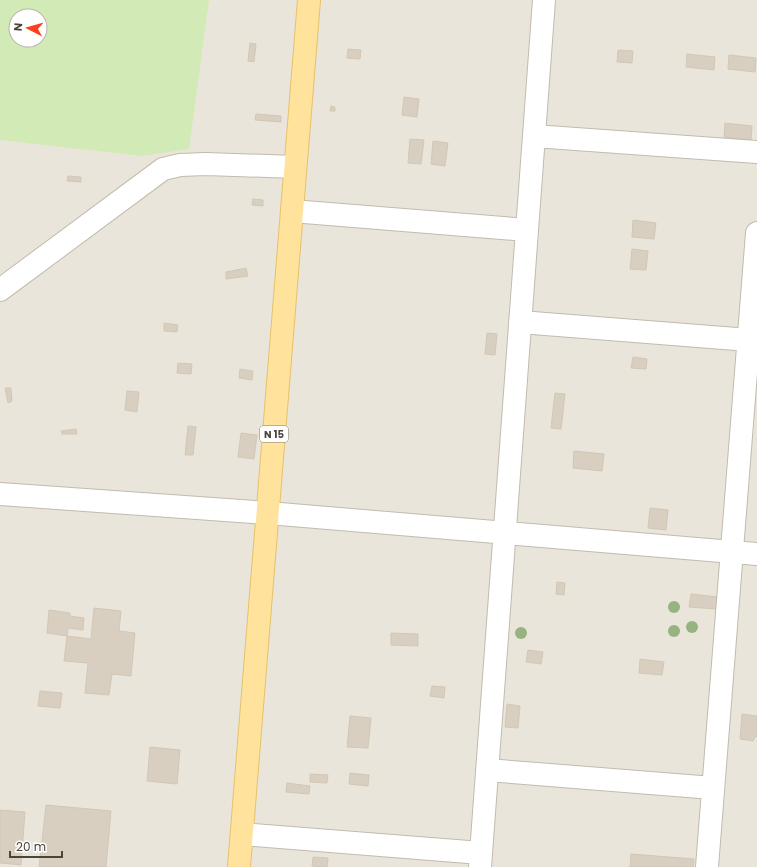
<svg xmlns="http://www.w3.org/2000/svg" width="757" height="867" font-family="Poppins,sans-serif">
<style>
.residential{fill:#eae5da;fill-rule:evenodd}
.green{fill:#d2eab5;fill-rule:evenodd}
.building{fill:#d8cfc1;stroke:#d3c7b4}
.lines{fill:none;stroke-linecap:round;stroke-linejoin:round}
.minor-casing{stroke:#c2bbae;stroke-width:24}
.major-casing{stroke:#e6c16a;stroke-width:24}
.minor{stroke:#fff;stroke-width:22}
.major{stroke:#ffe39c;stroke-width:22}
.tree{fill:#97b381}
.labels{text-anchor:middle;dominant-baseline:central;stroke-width:3.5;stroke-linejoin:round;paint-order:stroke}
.shield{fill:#fff;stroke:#817c74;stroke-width:1}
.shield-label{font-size:10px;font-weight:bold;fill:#4b4439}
</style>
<rect width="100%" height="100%" fill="#f6f3ec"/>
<!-- residential -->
<path class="residential" d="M0 0H757V867H0ZM16 16H40V40H16Z"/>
<!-- green -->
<path class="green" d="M0 0H209L189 149 142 156 0 140ZM16 16H40V40H16Z"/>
<!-- building -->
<path class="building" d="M250 43 256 44 254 62 248 61Z
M348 49 361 50 360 59 347 58Z
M618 50 633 51 632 63 617 62Z
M687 54 715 57 714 70 686 67Z
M729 55 756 58 755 72 728 69Z
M404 97 419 99 417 117 402 115Z
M331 106 335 107V111H330Z
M256 114 281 116V122L255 120Z
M725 123 752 126 751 140 724 137Z
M410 139 424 140 421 164 408 163Z
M433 141 448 143 445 166 431 164Z
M68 176 81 177V182L67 181Z
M253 199 263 200V206L252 205Z
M633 220 656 223 654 239 632 237Z
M632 249 648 251 646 270 630 269Z
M246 268 248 276 226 279V272Z
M164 323 178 325 177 332 164 331Z
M487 333 497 334 495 355 485 354Z
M633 357 647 359 646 369 631 368Z
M178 363 192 364 191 374 177 373Z
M240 369 253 371 252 380 239 378Z
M5 388H11L12 401 8 403Z
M127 391 139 392 137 412 125 410Z
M555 393 565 394 561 429 551 428Z
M188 426 196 427 193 455H185Z
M76 429 77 434H62L61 431Z
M241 433 257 435 254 459 238 457Z
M574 451 604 454 602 471 573 468Z
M650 508 668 510 666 530 648 528Z
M557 582 565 583 564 595 556 594Z
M691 594 718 597 716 609 689 607Z
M94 608 121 611 119 631 135 633 131 676 112 674 109 695 85 693 88 663 64 661 67 636 91 639Z
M49 610 70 613V616L84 618 83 630 68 628 67 636 47 633Z
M391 633 418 634V646L391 645Z
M528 650 543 652 541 664 526 662Z
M640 659 664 662 662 675 639 673Z
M432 686 445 687 444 698 430 696Z
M40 691 62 693 60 708 38 706Z
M507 704 520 706 518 728 505 727Z
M742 714 757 716V737L756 736 753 741 740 739Z
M350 716 371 718 368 748 347 747Z
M150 747 180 750 177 784 147 781Z
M350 773 369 775 368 786 349 784Z
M310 774 328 775 327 783 310 782Z
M287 783 310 786 309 794 286 792Z
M46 805 111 811 106 867H39Z
M0 810 25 812 21 865 0 863Z
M631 854 694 859 693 867H630Z
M313 857 328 858 327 867 312 866Z"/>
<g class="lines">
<!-- minor casing -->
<g class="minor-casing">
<path id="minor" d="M534 136 757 152
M292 211 527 230
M0 290 163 169 180 165 206 164 295 167
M520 322 749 340
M0 494 268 513 757 554
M487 770 713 788
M242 834 481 853
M480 867 544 0
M707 867 757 233"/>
</g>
<!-- major casing -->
<g class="major-casing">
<path id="major" d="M239 867 309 0"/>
</g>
<!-- minor -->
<use href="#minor" class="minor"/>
<!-- major -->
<use href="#major" class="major"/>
</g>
<!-- trees -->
<g class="tree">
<circle cx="674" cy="607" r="6"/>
<circle cx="692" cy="627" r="6"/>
<circle cx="674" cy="631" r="6"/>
<circle cx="521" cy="633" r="6"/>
</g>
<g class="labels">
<!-- shield labels -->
<rect class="shield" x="260" y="426" width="28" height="16" rx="3"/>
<g class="shield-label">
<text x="274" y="434">N 15</text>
</g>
</g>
<!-- north arrow -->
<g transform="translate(28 28) rotate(276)"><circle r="19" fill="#ffffff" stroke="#b7b4b0"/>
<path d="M0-3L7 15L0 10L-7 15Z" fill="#fc3f1d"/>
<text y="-6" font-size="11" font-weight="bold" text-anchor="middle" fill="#4b4439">N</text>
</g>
<!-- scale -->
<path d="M10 851v6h52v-6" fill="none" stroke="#4b4439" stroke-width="2"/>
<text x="16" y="851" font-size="12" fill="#4b4439" stroke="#ffffff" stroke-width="3" paint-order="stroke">20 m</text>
</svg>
